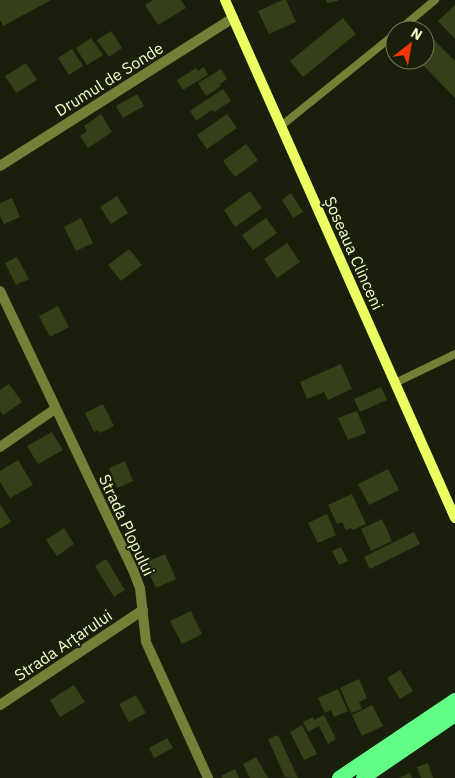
<svg xmlns="http://www.w3.org/2000/svg" width="455" height="778" font-family="'IBM Plex Sans',sans-serif">
<style>
.building{fill:#344118}
.lines{fill:none;stroke-linecap:round;stroke-linejoin:round}
.service{stroke:#747f37;stroke-width:8}
.minor{stroke:#747f37;stroke-width:10}
.secondary{stroke:#e9ff62;stroke-width:10}
.trunk{stroke:#62ff87;stroke-width:14}
.labels{text-anchor:middle;dominant-baseline:central;stroke-width:4;stroke-linejoin:round;paint-order:stroke}
.street-label{font-size:16px;fill:#f3ffcb;stroke:#1a1f0c}
</style>
<rect width="100%" height="100%" fill="#1a1f0c"/>
<!-- building -->
<path class="building" d="M0 0H51L3 26 0 20Z
M153 0H181L186 8 158 25 145 5Z
M283 0H286L296 22 269 34 258 11Z
M326 0H338V1L327 3Z
M455 5V39L438 21Z
M343 18 356 34 303 77 290 61Z
M111 31 122 48 109 57 97 40Z
M91 38 103 55 87 65 76 48Z
M433 39 455 61V98L418 60H425V47Z
M72 49 83 66 69 75 58 58Z
M26 63 37 80 16 93 5 76Z
M204 67 208 75 183 90 177 80 196 68 198 71Z
M221 69 227 79 220 84 221 86 206 96 198 83Z
M223 89 231 101 214 112 212 110 196 121 190 111Z
M137 94 144 106 123 118 116 106Z
M101 114 112 132 88 148 80 136 87 131 84 126Z
M227 114 237 128 207 149 197 135Z
M246 144 258 160 235 177 223 161Z
M250 191 262 208 235 227 224 210Z
M291 193 303 212 293 218 282 200Z
M117 196 128 213 111 224 100 207Z
M12 198 20 217 4 224 0 216V203Z
M81 218 93 243 76 251 64 227Z
M266 218 277 233 253 250 242 235Z
M287 243 300 262 277 278 264 259Z
M129 249 142 265 121 281 108 265Z
M17 257 29 279 16 285 5 263Z
M58 306 69 327 50 337 39 316Z
M341 364 352 389 328 400 324 392 307 399 300 382Z
M9 384 22 402 3 415 0 411V390Z
M381 387 387 400 360 412 354 399Z
M103 404 114 426 100 433 98 430 94 432 85 413Z
M357 411 366 433 348 440 338 418Z
M52 432 63 450 38 464 27 446Z
M18 460 33 485 10 498 0 482V471Z
M125 461 133 481 117 488 109 468Z
M388 469 399 490 369 505 358 484Z
M352 494 366 524 353 530 351 528 346 530 342 522 337 524 328 505Z
M0 504 11 522 0 529Z
M327 514 336 535 318 543 308 523Z
M382 519 392 541 371 551 361 529Z
M64 528 74 544 57 556 46 540Z
M414 532 420 544 370 569 364 557Z
M341 547 348 561 339 565 332 551Z
M165 554 176 579 156 588 144 563Z
M106 559 125 590 114 597 95 566Z
M191 611 202 634 182 644 170 621Z
M400 670 413 691 400 699 387 678Z
M359 679 367 698 359 702 362 709 351 713 340 688Z
M74 685 85 702 60 717 50 700Z
M338 689 348 711 334 717 331 710 325 713 318 698Z
M136 695 146 713 129 722 119 704Z
M372 705 383 726 362 736 352 715Z
M324 715 336 739 328 744 319 726 308 732 303 722 313 717 314 720Z
M302 725 317 754 304 760 290 732Z
M278 735 298 778 285 777 268 739Z
M167 738 173 748 154 758 149 748Z
M256 757 268 778H250L243 764Z
M428 763 433 778H421L417 767Z
M235 769 239 778H222L221 776Z
M410 773 412 778H399Z"/>
<g class="lines">
<!-- service -->
<path class="service" d="M399 30 435 0
M281 126 395 34
M395 383 455 354"/>
<!-- minor -->
<path class="minor" d="M0 166 233 18
M0 291 133 570 140 588 146 642 208 778
M0 447 55 409
M0 705 143 610"/>
<!-- secondary -->
<path class="secondary" d="M225 0 455 518"/>
<!-- trunk -->
<path class="trunk" d="M339 778 455 700
M363 778 455 715"/>
</g>
<g class="labels">
<!-- street labels -->
<g class="street-label">
<text transform="translate(109 79) rotate(-32)">Drumul de Sonde</text>
<text transform="translate(354 253) rotate(66)">Șoseaua Clinceni</text>
<text transform="translate(127 525) rotate(65)">Strada Plopului</text>
<text transform="translate(63 645) rotate(-34)">Strada Arțarului</text>
</g>
</g>
<!-- north arrow -->
<g transform="translate(410 45) rotate(31)"><circle r="24" fill="#1a1f0c" stroke="#717958"/>
<path d="M0-4L9 19L0 12L-9 19Z" fill="#f63500"/>
<text y="-8" font-size="14" font-weight="bold" text-anchor="middle" fill="#f3ffcb">N</text>
</g>
</svg>
